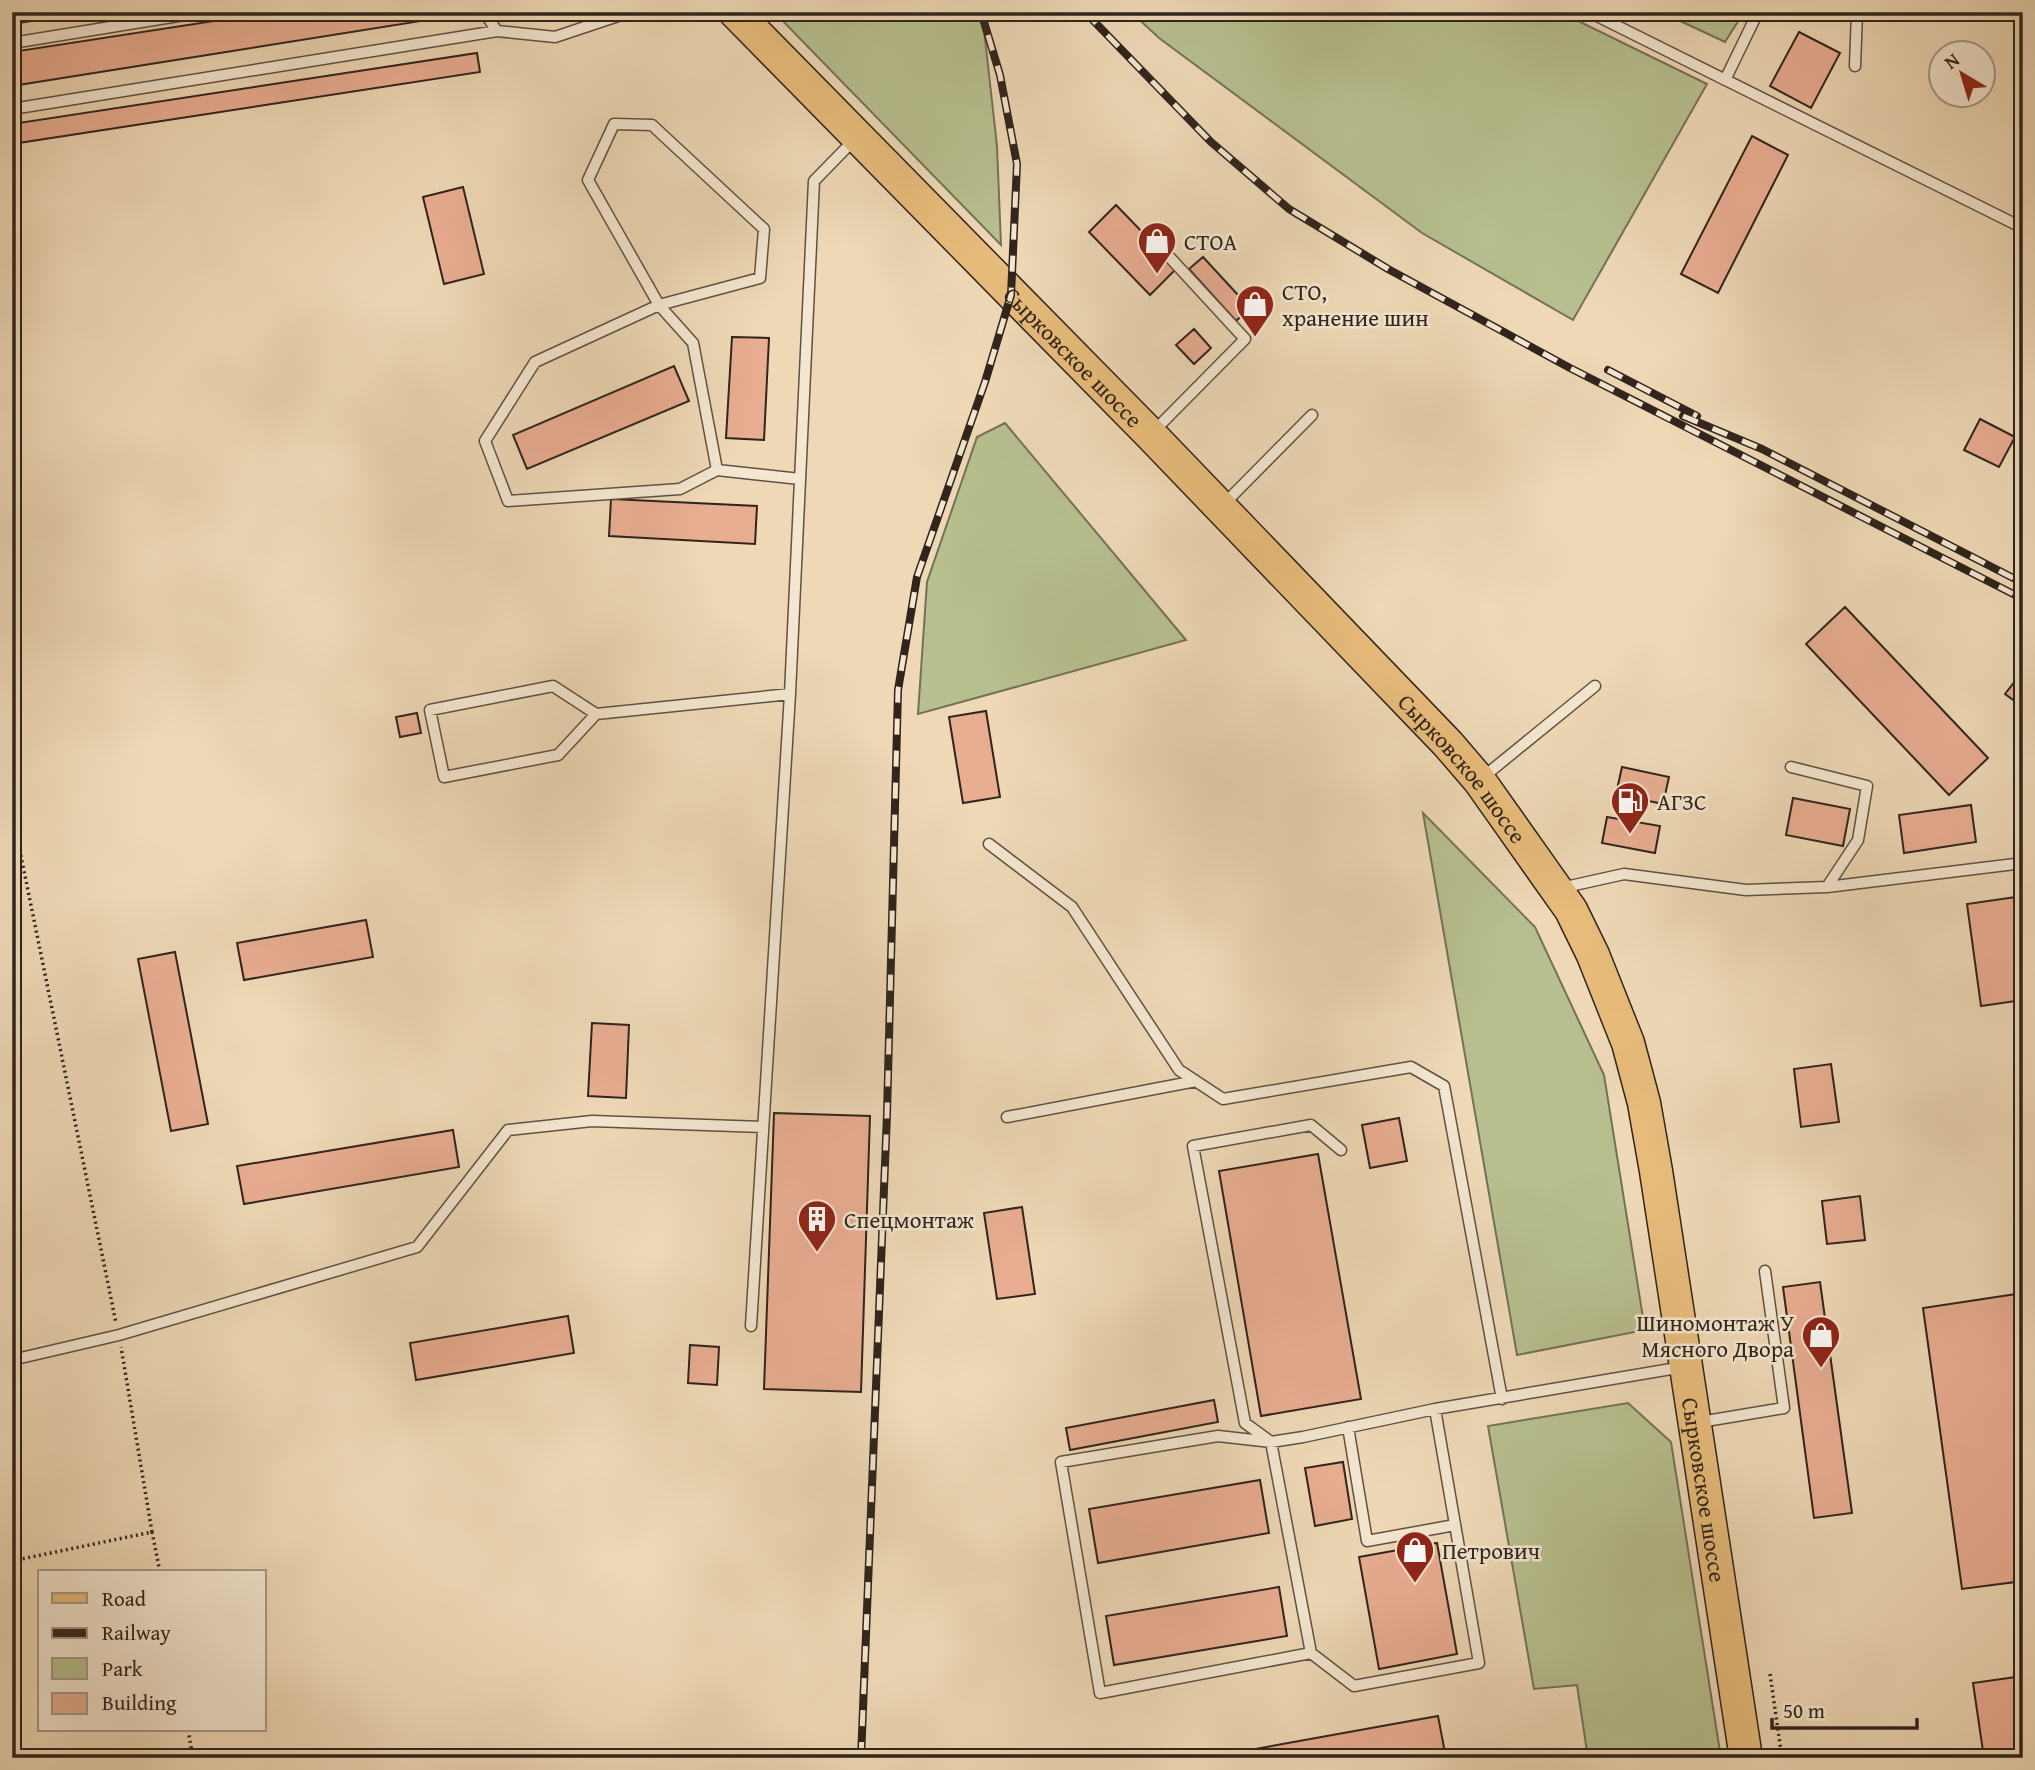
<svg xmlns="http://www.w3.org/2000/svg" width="2035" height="1770" font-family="'Gentium Book Plus',serif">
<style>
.green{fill:#b7bf8f;stroke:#747256;stroke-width:2}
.building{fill:#e9ad92;stroke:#30241c;stroke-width:2}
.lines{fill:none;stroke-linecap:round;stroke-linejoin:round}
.lane-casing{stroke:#605142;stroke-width:13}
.primary-casing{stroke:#30241c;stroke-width:35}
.path{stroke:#30241c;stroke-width:3.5;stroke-dasharray:2 3.5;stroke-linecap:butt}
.lane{stroke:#f4e6d0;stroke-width:10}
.primary{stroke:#e7bc7b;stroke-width:32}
.rail-casing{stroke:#30241c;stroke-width:8}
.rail{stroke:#f4e6d0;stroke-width:5;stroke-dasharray:16;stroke-linecap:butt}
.labels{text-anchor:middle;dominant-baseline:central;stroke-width:5;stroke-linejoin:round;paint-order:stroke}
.poi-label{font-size:23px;fill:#30241c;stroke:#f4e6d0;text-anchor:start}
.street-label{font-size:23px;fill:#30241c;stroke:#f4e6d0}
</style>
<rect width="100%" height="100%" fill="#eed8b6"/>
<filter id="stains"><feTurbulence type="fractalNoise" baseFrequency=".00286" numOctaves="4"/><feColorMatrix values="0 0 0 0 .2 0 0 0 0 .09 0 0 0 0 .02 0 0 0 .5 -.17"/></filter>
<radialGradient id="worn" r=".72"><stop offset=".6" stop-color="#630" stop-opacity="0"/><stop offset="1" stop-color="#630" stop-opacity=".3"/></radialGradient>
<!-- green -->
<path class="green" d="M774 12H980L983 21 997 146 1001 245Z
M1131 12H1560L1707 84 1573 320 1422 233 1159 38Z
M1661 12H1744L1725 42Z
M1005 423 1186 640 918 714 927 582 977 437Z
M1423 813 1535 927 1604 1075 1645 1330 1517 1355Z
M1628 1403 1671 1442 1721 1758H1588L1577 1685 1534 1689 1488 1426Z
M548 1749 549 1758H386Z"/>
<!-- building -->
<path class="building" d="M12 12H88L12 24Z
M273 12H420L421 21 12 86V52Z
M1799 32 1840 53 1811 108 1770 86Z
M477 53 480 72 12 144V124Z
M1752 136 1788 155 1718 293 1681 274Z
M463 187 484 274 444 284 423 197Z
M1116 205 1177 268 1150 295 1089 232Z
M1203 257 1250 308 1236 321 1189 269Z
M1194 329 1211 348 1194 364 1176 345Z
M732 337 769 338 764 440 726 438Z
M674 366 689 401 527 469 513 435Z
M1980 419 2015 437 1999 467 1964 450Z
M611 499 757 506 755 544 609 536Z
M1845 607 1988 758 1949 795 1806 644Z
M2023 671V707L2005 694Z
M986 711 1000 797 963 803 949 717Z
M417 713 421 733 400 737 396 717Z
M1622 767 1669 777 1663 804 1616 794Z
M1793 798 1850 809 1843 846 1786 835Z
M1971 805 1976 842 1904 853 1899 815Z
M1607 817 1660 826 1655 853 1602 843Z
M2023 896V1000L1981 1006 1967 904Z
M366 920 373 957 244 980 237 943Z
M175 952 208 1124 171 1131 138 959Z
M592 1023 629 1025 626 1098 588 1096Z
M1831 1064 1839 1122 1801 1127 1794 1069Z
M774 1113 870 1116 861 1392 764 1389Z
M1399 1118 1407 1161 1370 1168 1362 1125Z
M453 1130 459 1167 244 1204 237 1166Z
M1318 1154 1361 1399 1261 1416 1219 1171Z
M1860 1196 1865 1240 1827 1244 1822 1201Z
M1022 1207 1035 1294 997 1299 984 1213Z
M1820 1282 1852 1513 1814 1518 1783 1287Z
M2023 1293V1581L1962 1589 1923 1308Z
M568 1316 574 1353 416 1380 410 1343Z
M690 1345 719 1347 717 1385 688 1383Z
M1214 1400 1218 1422 1070 1450 1066 1428Z
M1343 1462 1352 1519 1315 1526 1305 1468Z
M1260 1480 1269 1533 1098 1563 1089 1509Z
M1437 1543 1457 1654 1379 1669 1359 1557Z
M1279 1587 1287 1636 1114 1665 1106 1616Z
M2023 1676V1758H1984L1973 1683Z
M1438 1716 1446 1758H1205Z"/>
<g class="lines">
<!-- lane casing -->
<g class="lane-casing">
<path id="lane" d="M484 12 497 31
M1589 12 2023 228
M12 43 203 12
M1855 66 1857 12
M1725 80 1758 12
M12 109 497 31 555 37 630 12
M1151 237 1245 339 1154 431
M717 470 680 489 508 501 485 441 535 362 659 305 760 278 764 229 652 125 614 124 588 180 659 305 693 343 717 470 800 479
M1224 504 1312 415
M596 714 558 755 444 777 430 710 553 686 596 714 790 694
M1791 767 1867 786 1858 840 1827 887
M1482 778 1595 686
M989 844 1072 907 1179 1070 1223 1099 1411 1067 1444 1086 1502 1399
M1561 888 1624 874 1746 890 1827 887 2023 863
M1007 1117 1196 1081
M1341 1150 1311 1125 1193 1146 1245 1423 1271 1442 1311 1653 1100 1693 1061 1462 1218 1436 1271 1442 1303 1437 1435 1409 1683 1367
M751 1326 790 694 814 181 854 140
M12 1360 119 1335 417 1247 508 1130 592 1121 763 1127
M1700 1422 1784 1408 1765 1271
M1348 1427 1367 1541 1455 1525
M1311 1653 1354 1686 1479 1663 1435 1409"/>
</g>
<!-- primary casing -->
<g class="primary-casing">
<g id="primary">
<path id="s1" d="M735 12 1151 435 1448 744 1479 780 1571 910 1593 955 1628 1043 1644 1103 1656 1171 1746 1758"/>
</g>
</g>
<!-- path -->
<path class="path" d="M12 812 116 1323
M152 1532 160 1572
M12 1561 152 1532 121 1347
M1770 1674 1782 1758
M188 1730 193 1758"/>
<!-- lane -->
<use href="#lane" class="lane"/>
<!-- primary -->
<use href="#primary" class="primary"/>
<!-- rail casing -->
<g class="rail-casing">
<path id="rail" d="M1085 12 1211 142 1289 209 1388 269 1570 368 2023 599
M1608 370 1697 416
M1683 416 1762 449 2023 583
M861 1758 887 1114 898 690 917 577 985 382 1011 295 1017 164 1000 75 981 12"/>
</g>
<!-- rail -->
<use href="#rail" class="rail"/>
</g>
<!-- icons -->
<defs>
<g id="shop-pin" transform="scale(2.0125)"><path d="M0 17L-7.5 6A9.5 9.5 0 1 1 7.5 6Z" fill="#8f2418" stroke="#f4e6d0"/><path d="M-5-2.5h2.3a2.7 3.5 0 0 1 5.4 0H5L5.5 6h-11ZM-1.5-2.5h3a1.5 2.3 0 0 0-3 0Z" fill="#fff"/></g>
<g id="fuel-pin" transform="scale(2.0125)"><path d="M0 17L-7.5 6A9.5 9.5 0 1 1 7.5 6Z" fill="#8f2418" stroke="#f4e6d0"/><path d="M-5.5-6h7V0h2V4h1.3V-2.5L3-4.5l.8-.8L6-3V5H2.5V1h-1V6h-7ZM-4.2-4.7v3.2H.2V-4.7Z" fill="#fff"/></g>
<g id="building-pin" transform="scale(2.0125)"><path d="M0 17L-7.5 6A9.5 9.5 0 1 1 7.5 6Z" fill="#8f2418" stroke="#f4e6d0"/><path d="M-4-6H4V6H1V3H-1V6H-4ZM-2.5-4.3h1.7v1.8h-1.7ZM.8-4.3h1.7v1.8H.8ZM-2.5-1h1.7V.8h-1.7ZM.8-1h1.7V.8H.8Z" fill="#fff"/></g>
</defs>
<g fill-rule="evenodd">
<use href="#shop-pin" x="1157" y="241"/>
<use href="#shop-pin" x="1255" y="304"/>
<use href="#fuel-pin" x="1630" y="801"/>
<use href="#building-pin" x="817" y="1219"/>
<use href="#shop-pin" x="1821" y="1335"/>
<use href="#shop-pin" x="1415" y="1550"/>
</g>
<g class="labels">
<!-- poi labels -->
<g class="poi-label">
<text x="1184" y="241">СТОА</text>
<text x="1282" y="291">СТО,<tspan x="1282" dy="26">хранение шин</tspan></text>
<text x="1657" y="801">АГЗС</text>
<text x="844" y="1219">Спецмонтаж</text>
<text x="1794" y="1322" text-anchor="end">Шиномонтаж У<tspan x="1794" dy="26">Мясного Двора</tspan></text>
<text x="1442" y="1550">Петрович</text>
</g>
<!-- street labels -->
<g class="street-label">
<text stroke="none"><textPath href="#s1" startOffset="483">Сырковское шоссе</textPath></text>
<text stroke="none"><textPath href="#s1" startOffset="1050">Сырковское шоссе</textPath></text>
<text stroke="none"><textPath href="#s1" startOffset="1827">Сырковское шоссе</textPath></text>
</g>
</g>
<!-- margin -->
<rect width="2035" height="1770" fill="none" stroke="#eed8b6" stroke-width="42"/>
<rect x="14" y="14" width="2007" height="1742" fill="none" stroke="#30241c" stroke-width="3.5"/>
<rect x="21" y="21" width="1993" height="1728" fill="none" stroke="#30241c" stroke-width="2"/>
<!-- legend -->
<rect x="38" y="1570" width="228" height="161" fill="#f4e6d0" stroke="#a69888" stroke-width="2"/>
<rect x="52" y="1593" width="35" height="10" fill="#e7bc7b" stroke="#a69888" stroke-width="2"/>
<text x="102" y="1606" font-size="21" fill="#30241c">Road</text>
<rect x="52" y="1628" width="35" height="10" fill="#30241c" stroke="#a69888" stroke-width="2"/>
<text x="102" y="1640" font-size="21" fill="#30241c">Railway</text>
<rect x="52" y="1658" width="35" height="21" fill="#b7bf8f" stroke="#a69888" stroke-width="2"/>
<text x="102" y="1676" font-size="21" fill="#30241c">Park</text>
<rect x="52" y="1693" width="35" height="21" fill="#e9ad92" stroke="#a69888" stroke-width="2"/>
<text x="102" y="1710" font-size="21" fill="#30241c">Building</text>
<!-- north arrow -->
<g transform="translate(1962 74) rotate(322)"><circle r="33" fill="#f4e6d0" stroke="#a69888" stroke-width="2"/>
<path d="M0-5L12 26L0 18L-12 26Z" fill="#8f2418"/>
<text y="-10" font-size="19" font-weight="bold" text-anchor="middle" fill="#30241c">N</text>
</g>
<!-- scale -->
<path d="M1772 1718v10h145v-10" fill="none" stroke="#30241c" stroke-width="3.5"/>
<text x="1783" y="1718" font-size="21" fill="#30241c" stroke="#f4e6d0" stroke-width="5" paint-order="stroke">50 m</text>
<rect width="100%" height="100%" filter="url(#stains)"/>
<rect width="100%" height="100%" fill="url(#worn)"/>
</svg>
